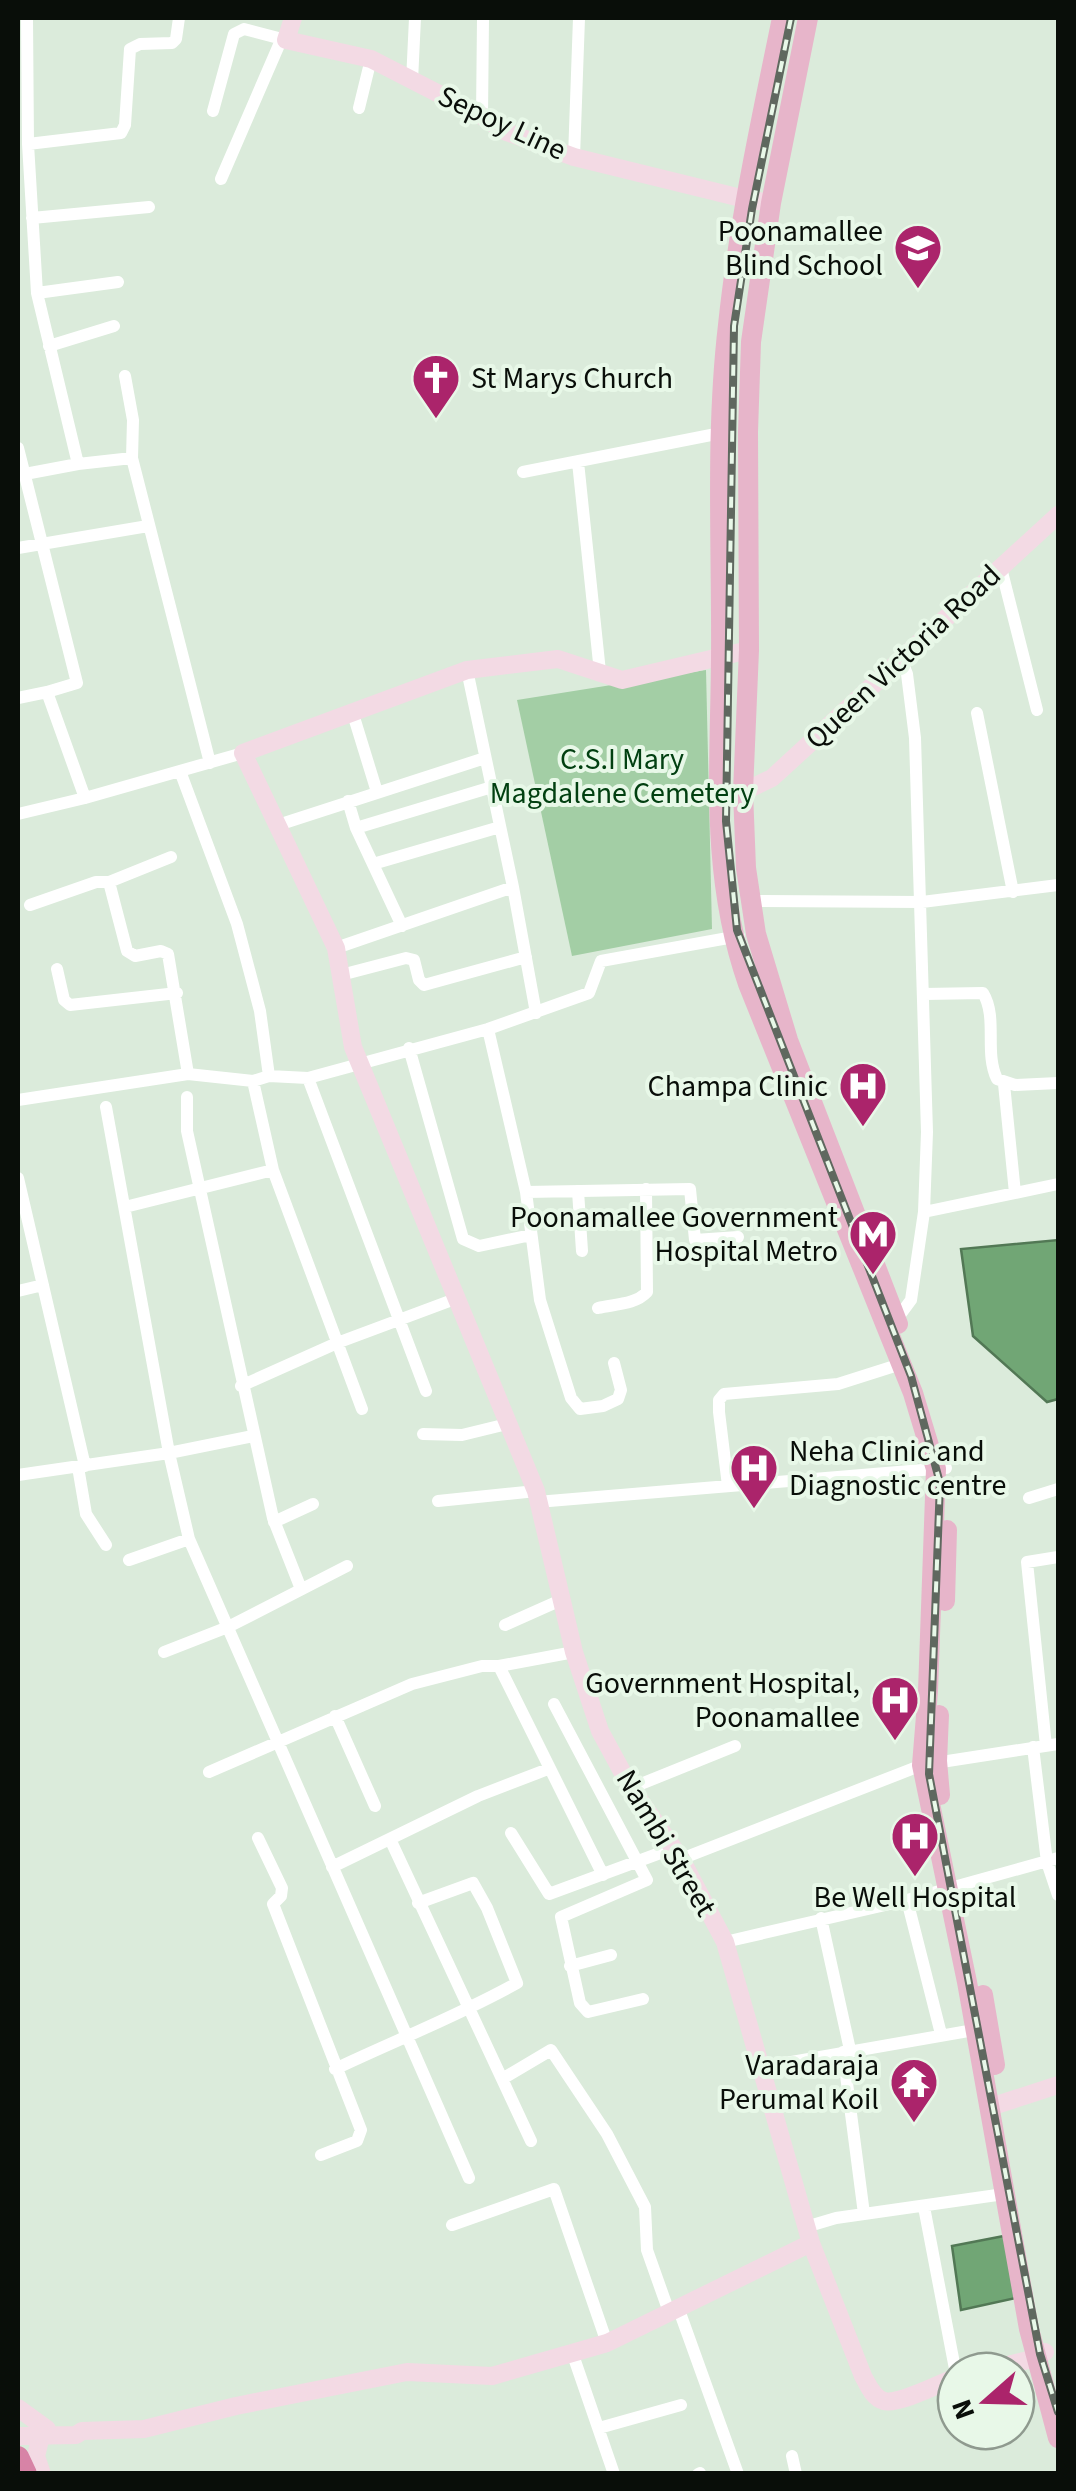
<svg xmlns="http://www.w3.org/2000/svg" width="1076" height="2491" font-family="'Source Sans 3',sans-serif">
<style>
.green{fill:#a3cea5}
.water{fill:#71a675;stroke:#527855;stroke-width:2.5}
.lines{fill:none;stroke-linecap:round;stroke-linejoin:round}
.street{stroke:#fff;stroke-width:12}
.secondary{stroke:#f3dae4;stroke-width:18}
.primary{stroke:#e7b5ca;stroke-width:20}
.highway{stroke:#d783a6;stroke-width:22}
.rail-casing{stroke:#5f685f;stroke-width:8}
.rail{stroke:#e8f8e8;stroke-width:4;stroke-dasharray:11;stroke-linecap:butt}
.labels{text-anchor:middle;dominant-baseline:central;stroke-width:8;stroke-linejoin:round;paint-order:stroke}
.street-label{font-size:30px;fill:#090e09;stroke:#e8f8e8}
.poi-label{font-size:30px;fill:#090e09;stroke:#e8f8e8;text-anchor:end}
.park-label{font-size:30px;fill:#024011;stroke:#e8f8e8}
</style>
<rect width="100%" height="100%" fill="#dbebdb"/>
<!-- green -->
<path class="green" d="M706 670 712 929 572 956 517 700Z"/>
<!-- water -->
<path class="water" d="M1058 1240V1399L1047 1402 973 1336 961 1249Z
M1009 2235 1020 2297 961 2310 952 2246Z"/>
<g class="lines">
<!-- street -->
<path class="street" d="M27 18 28 144 37 293 78 464 132 458 210 763
M412 81 415 18
M359 108 371 59
M213 111 234 34 244 29 286 40
M482 116 483 18
M28 144 121 133 125 125 130 49 140 44 172 43 176 39 179 18
M574 157 579 18
M221 179 282 38
M32 218 149 207
M37 293 118 282
M49 346 114 326
M125 376 133 420 132 458
M18 448 77 683 47 692 85 798
M578 462 600 672
M523 472 721 433
M25 474 78 464
M18 548 148 526
M1001 568 1037 710
M467 670 513 887 536 1013
M18 698 47 692
M977 713 1013 892
M353 714 377 792
M180 771 237 924 260 1011 269 1076
M348 801 356 828 402 926
M18 814 85 798 243 753
M278 825 485 758
M356 828 492 787
M373 864 500 827
M109 882 171 857
M749 901 922 902 1058 885
M30 905 96 882H109L127 951 135 956 161 951 168 954 188 1074
M336 948 513 887
M57 969 64 1000 70 1005 177 993
M341 975 406 958 414 960 419 980 424 985 526 957
M924 994 983 993C998 1018 984 1052 997 1079L1015 1085 1058 1083
M488 1029 526 1192 540 1300 571 1398 580 1409 603 1406 618 1399 621 1390 614 1363
M409 1048 463 1239 479 1246 531 1235
M308 1078 426 1391
M253 1081 273 1170 362 1409
M1004 1084 1015 1193
M187 1097V1131L273 1518 301 1589
M18 1100 188 1074 253 1081 269 1076 308 1078 488 1029 589 993 601 961 739 936
M106 1107 169 1453 189 1539 469 2178
M18 1178 85 1466
M578 1191 582 1251
M526 1192 690 1189 695 1240 738 1237
M125 1207 273 1170
M924 1212 1058 1184
M18 1291 43 1285
M598 1308C614 1304 635 1305 647 1292L646 1189
M894 1323 911 1300 924 1212 927 1132 915 738 907 674 901 659
M241 1386 337 1343 455 1299
M423 1434 462 1435 507 1424
M78 1467 86 1514 106 1545
M18 1475 169 1453 253 1436
M728 1486 719 1412V1400L724 1394 838 1384 901 1364
M1029 1498 1058 1489
M438 1501 536 1491
M537 1502 946 1468
M274 1522 313 1504
M129 1560 189 1539
M505 1625 561 1600
M164 1652 228 1627 347 1566
M499 1666 603 1875
M554 1704 647 1880 561 1917 580 2003 588 2012 643 1999
M335 1716 375 1806
M1046 1746 1027 1562 1058 1557
M1033 1747 1047 1862 1058 1895
M209 1772 412 1684 482 1666H499L574 1652
M631 1788 735 1746
M511 1833 549 1894 671 1849
M258 1838 282 1888 281 1896 273 1904 361 2130 357 2141 321 2155
M390 1839 531 2141
M681 1859 922 1765 1058 1744
M332 1867 478 1796 548 1769
M907 1900 941 2034
M821 1918 850 2050
M725 1942 907 1900 1058 1858
M570 1966 611 1955
M843 2052 864 2214
M762 2067 974 2030
M335 2069C396 2040 458 2016 517 1983L487 1908 473 1883 418 1903
M502 2079 551 2050 607 2134 645 2207 647 2250 669 2312
M924 2207 956 2374
M452 2225 554 2189 607 2343
M809 2226 836 2218 1004 2194
M679 2310 738 2474
M573 2355 614 2474
M599 2428 681 2405
M792 2456 796 2474
M698 2474 700 2473"/>
<!-- secondary -->
<path class="secondary" d="M293 18 286 40 371 59 482 116 504 131 574 157 745 199 771 203
M749 650 622 680 558 659 467 670 243 753 336 948 353 1047 536 1491 574 1652 600 1731 631 1788 681 1859 725 1942 811 2243 863 2376C868 2385 873 2398 884 2401 898 2405 941 2383 956 2377
M743 792 772 778 1058 515
M990 2107 1058 2085
M983 2371 1036 2358 1045 2352
M18 2408 47 2429
M18 2436 76 2435 82 2431 144 2429 236 2406 407 2372 492 2376 607 2343 811 2243
M41 2436 36 2456 42 2474"/>
<!-- primary -->
<path class="primary" d="M782 18C761 120 739 221 728 325 715 436 722 549 721 660 720 772 710 875 748 984L913 1393 936 1469 928 1691 922 1765 967 1982 1029 2329 1058 2438
M808 18 771 203 751 342 748 432 749 650 743 792 746 868 756 934 788 1040 898 1324
M945 1601 947 1530
M939 1715 937 1761 940 1795
M983 1995 995 2065"/>
<!-- highway -->
<path class="highway" d="M18 2457 26 2474"/>
<!-- rail casing -->
<g class="rail-casing">
<path id="rail" d="M791 18 752 209 734 326 726 821 737 930 911 1376 940 1483 929 1774 1040 2354 1058 2412"/>
</g>
<!-- rail -->
<use href="#rail" class="rail"/>
</g>
<!-- icons -->
<defs>
<g id="school-pin" transform="scale(2.5)"><path d="M0 17L-7.5 6A9.5 9.5 0 1 1 7.5 6Z" fill="#ab246b" stroke="#e8f8e8"/><path d="M0-5L7-2L0 1L-7-2ZM-4 1L0 2.5L4 1V4Q0 6-4 4Z" fill="#fff"/></g>
<g id="church-pin" transform="scale(2.5)"><path d="M0 17L-7.5 6A9.5 9.5 0 1 1 7.5 6Z" fill="#ab246b" stroke="#e8f8e8"/><path d="M-1.2-6h2.4v3.5h3.3v2.4h-3.3V6h-2.4V-.1h-3.3v-2.4h3.3Z" fill="#fff"/></g>
<g id="hospital-pin" transform="scale(2.5)"><path d="M0 17L-7.5 6A9.5 9.5 0 1 1 7.5 6Z" fill="#ab246b" stroke="#e8f8e8"/><path d="M-5-5h3v3.5h4V-5h3V5h-3V1.5h-4V5h-3Z" fill="#fff"/></g>
<g id="metro-pin" transform="scale(2.5)"><path d="M0 17L-7.5 6A9.5 9.5 0 1 1 7.5 6Z" fill="#ab246b" stroke="#e8f8e8"/><path d="M-5.5 5V-5H-3L0 0L3-5H5.5V5H3V-.5L0 4L-3-.5V5Z" fill="#fff"/></g>
<g id="temple-pin" transform="scale(2.5)"><path d="M0 17L-7.5 6A9.5 9.5 0 1 1 7.5 6Z" fill="#ab246b" stroke="#e8f8e8"/><path d="M0-6L5-2H3V0L6.5 2.5H4V6H1.5V3h-3V6H-4V2.5H-6.5L-3 0V-2H-5Z" fill="#fff"/></g>
</defs>
<g fill-rule="evenodd">
<use href="#school-pin" x="918" y="248"/>
<use href="#church-pin" x="436" y="378"/>
<use href="#hospital-pin" x="863" y="1086"/>
<use href="#metro-pin" x="873" y="1234"/>
<use href="#hospital-pin" x="754" y="1468"/>
<use href="#hospital-pin" x="895" y="1700"/>
<use href="#hospital-pin" x="915" y="1836"/>
<use href="#temple-pin" x="914" y="2082"/>
</g>
<g class="labels">
<!-- street labels -->
<g class="street-label">
<text transform="translate(502 123) rotate(25)">Sepoy Line</text>
<text transform="translate(903 657) rotate(-43)">Queen Victoria Road</text>
<text transform="translate(666 1843) rotate(59)">Nambi Street</text>
</g>
<!-- poi labels -->
<g class="poi-label">
<text x="883" y="231">Poonamallee<tspan x="883" dy="34">Blind School</tspan></text>
<text x="471" y="378" text-anchor="start">St Marys Church</text>
<text x="828" y="1086">Champa Clinic</text>
<text x="838" y="1217">Poonamallee Government<tspan x="838" dy="34">Hospital Metro</tspan></text>
<text x="789" y="1451" text-anchor="start">Neha Clinic and<tspan x="789" dy="34">Diagnostic centre</tspan></text>
<text x="860" y="1683">Government Hospital,<tspan x="860" dy="34">Poonamallee</tspan></text>
<text x="915" y="1897" text-anchor="middle">Be Well Hospital</text>
<text x="879" y="2065">Varadaraja<tspan x="879" dy="34">Perumal Koil</tspan></text>
</g>
<!-- park labels -->
<g class="park-label">
<text x="622" y="759">C.S.I Mary<tspan x="622" dy="34">Magdalene Cemetery</tspan></text>
</g>
</g>
<!-- border -->
<rect width="1076" height="2491" fill="none" stroke="#090e09" stroke-width="40"/>
<!-- north arrow -->
<g transform="translate(986 2401) rotate(250)"><circle r="48" fill="#e8f8e8" stroke="#8f9a8f" stroke-width="2.5"/>
<path d="M0-8L18 38L0 25L-18 38Z" fill="#ab246b"/>
<text y="-15" font-size="28" font-weight="bold" text-anchor="middle" fill="#090e09">N</text>
</g>
</svg>
